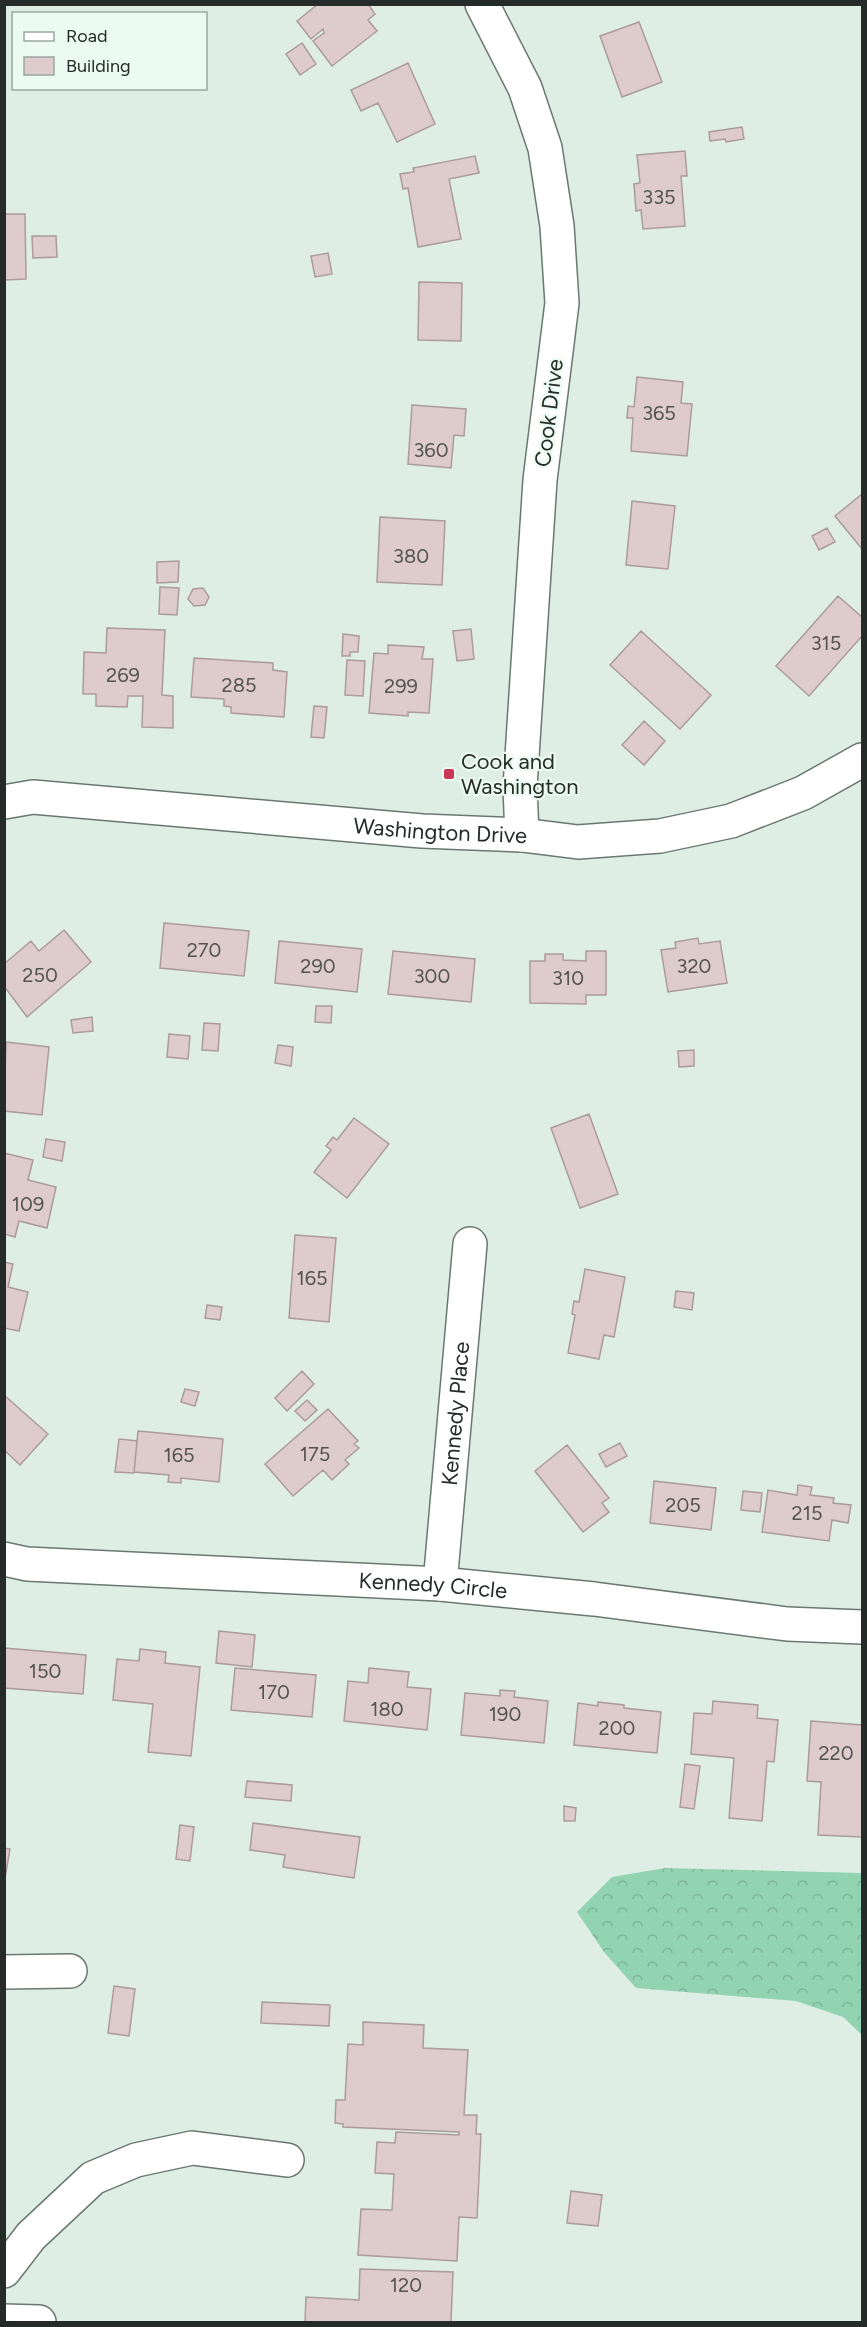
<svg xmlns="http://www.w3.org/2000/svg" width="867" height="2327" font-family="Figtree,sans-serif">
<style>
.forest{fill:url(#forest-crowns)}
.building{fill:#decccd;stroke:#ac9b9c;stroke-width:1.5}
.lines{fill:none;stroke-linecap:round;stroke-linejoin:round}
.minor-casing{stroke:#6a7871;stroke-width:36}
.minor{stroke:#fff;stroke-width:33}
.poi-dot{fill:#c83855;stroke:#ebfbf2;stroke-width:2}
.labels{text-anchor:middle;dominant-baseline:central;stroke-width:4.5;stroke-linejoin:round;paint-order:stroke}
.number-label{font-size:20px;fill:#535351}
.street-label{font-size:22px;fill:#252b28;stroke:#ebfbf2}
.poi-label{font-size:22px;fill:#252b28;stroke:#ebfbf2;text-anchor:start}
</style>
<defs>
<pattern id="forest-crowns" width="20" height="18" patternUnits="userSpaceOnUse" patternTransform="scale(1.5)"><rect width="20" height="18" fill="#92d3b2"/><path d="M2 6a3 3 0 1 1 6 0M12 15a3 3 0 1 1 6 0" fill="none" stroke="#7eb599"/></pattern>
</defs>
<rect width="100%" height="100%" fill="#deeee5"/>
<!-- forest -->
<path class="forest" d="M665 1868 862 1873V2035L843 2017 796 2001 636 1988 604 1952 577 1912 612 1877Z"/>
<!-- building -->
<path class="building" d="M318 4H368L375 14 368 20 377 31 332 66 313 41 324 33 323 29 311 39 297 21Z
M639 22 662 82 622 97 600 36Z
M302 43 316 64 300 75 286 54Z
M408 63 435 124 397 142 378 103 361 111 351 90Z
M742 127 744 139 726 142 725 139 710 141 709 132Z
M685 151 687 176H681L685 226 643 229 641 210 636 211 634 184 640 183 637 155Z
M475 156 479 173 449 179 461 239 418 247 408 188 403 189 400 174 414 172 413 168Z
M4 214H25L26 279 4 280Z
M32 236H56L57 257 33 258Z
M328 253 332 274 315 277 311 256Z
M419 282 462 283 461 341 418 340Z
M637 377 683 382 681 403 692 404 687 456 631 451 633 418H627L628 406 634 407Z
M412 405 466 409 464 436 454 435 451 468 408 464Z
M862 494V549L835 516Z
M632 501 675 506 668 569 626 565Z
M380 517 445 521 442 585 377 582Z
M827 528 835 542 819 550 812 536Z
M179 561 178 582 157 583V562Z
M160 587 179 588 177 615 159 614Z
M203 588 209 597 205 605 194 606 188 599 193 589Z
M838 596 862 617V636L809 696 776 666Z
M107 628 165 630 162 695 173 696V728L142 727 143 696H128L127 707 96 706V694H83L84 652 106 653Z
M471 629 474 659 457 661 453 631Z
M641 631 711 695 680 729 610 665Z
M343 634 359 636 358 652H350V656H342Z
M388 645 424 647 422 659H433L429 713 408 712V716L369 713 374 653 388 654Z
M194 658 273 663V670L287 672 284 717 231 713V707L224 706V699L191 697Z
M347 660 365 661 363 696 345 695Z
M314 706 327 707 324 738 311 737Z
M644 721 665 741 644 765 622 745Z
M164 923 249 931 244 976 160 968Z
M64 930 91 962 27 1017 4 986V964L31 941 39 951Z
M698 938 699 944 720 941 727 983 668 992 661 950 676 948 675 942Z
M279 941 362 949 357 992 275 983Z
M393 951 475 959 471 1002 388 994Z
M586 951H606V995H586V1004L530 1003V961H545V954H563V960L586 961Z
M316 1006H332L331 1023 315 1022Z
M92 1017 93 1031 73 1033 71 1020Z
M204 1023 220 1024 218 1051 202 1050Z
M169 1034 190 1036 188 1059 167 1057Z
M6 1042 49 1047 42 1115 4 1111Z
M278 1045 293 1047 291 1066 275 1063Z
M694 1050V1066L679 1067 678 1051Z
M589 1114 618 1194 580 1208 551 1128Z
M354 1118 389 1144 347 1198 314 1172 331 1150 326 1146 333 1137 337 1140Z
M46 1139 65 1142 62 1161 43 1157Z
M4 1153 33 1160 28 1180 56 1187 47 1228 19 1221 15 1237 4 1234Z
M295 1235 336 1238 329 1322 289 1318Z
M4 1262 13 1264 8 1287 28 1292 19 1331 4 1328Z
M585 1269 625 1277 614 1337 604 1335 599 1359 568 1353 575 1315 572 1314 574 1301 579 1302Z
M676 1291 694 1293 692 1310 674 1307Z
M207 1305 222 1307 220 1320 205 1318Z
M302 1371 314 1384 287 1411 275 1398Z
M185 1389 199 1392 195 1406 181 1402Z
M4 1395 48 1434 20 1465 4 1450Z
M307 1400 317 1410 305 1421 295 1411Z
M328 1409 358 1441 354 1444 359 1448 345 1460 349 1464 332 1480 323 1470 293 1496 265 1464Z
M138 1431 223 1439 219 1482 181 1478V1483L168 1482 169 1475 134 1472Z
M119 1439 137 1441 134 1473 115 1472Z
M620 1443 627 1456 606 1467 599 1454Z
M567 1445 609 1498 602 1503 609 1512 583 1532 535 1471Z
M654 1481 716 1488 711 1530 650 1523Z
M798 1485 812 1487 810 1495 834 1498 833 1503 851 1505 848 1523 832 1520 829 1541 762 1532 768 1490 797 1495Z
M743 1491 762 1493 760 1512 741 1510Z
M219 1631 255 1635 252 1667 216 1663Z
M4 1648 86 1655 83 1694 4 1688Z
M140 1649 166 1652 165 1663 200 1667 191 1756 148 1752 153 1704 113 1700 117 1659 139 1661Z
M235 1668 316 1675 312 1717 231 1710Z
M369 1668 409 1672 407 1687 431 1689 427 1730 344 1721 348 1681 368 1683Z
M500 1690 515 1691 514 1697 548 1701 544 1743 461 1735 465 1693 500 1696Z
M713 1701 758 1705 757 1718 778 1720 774 1762 767 1761 762 1821 729 1818 734 1758 691 1754 694 1713 712 1714Z
M598 1702 624 1705V1708L661 1712 657 1753 574 1745 578 1703 598 1706Z
M811 1721 862 1725V1837L818 1835 821 1782 807 1781Z
M685 1764 700 1766 694 1809 680 1807Z
M247 1781 292 1785 291 1801 245 1797Z
M564 1806 576 1808 575 1821H564Z
M253 1823 360 1837 354 1878 283 1867 285 1855 250 1850Z
M180 1825 194 1827 190 1861 176 1859Z
M4 1848 10 1849 4 1884Z
M114 1986 135 1989 129 2036 108 2033Z
M262 2002 330 2005 329 2026 261 2023Z
M363 2022 424 2025 423 2048 468 2050 464 2115H477L476 2134H481L477 2218 459 2217 457 2261 358 2255 361 2209 392 2210 394 2174 375 2173 377 2142 395 2143 396 2132 459 2135V2132L343 2127V2124L335 2123 336 2100H345L348 2044 363 2045Z
M571 2191 602 2195 598 2226 567 2223Z
M360 2269 453 2272 451 2322H305L306 2297 359 2300Z"/>
<g class="lines">
<!-- minor casing -->
<g class="minor-casing">
<g id="minor">
<path d="M482 4 525 88 545 148 557 226 562 303 540 480 520 787 522 835"/>
<path id="s1" d="M4 802 33 797 422 831 522 835 578 842 660 836 731 821 803 793 862 760"/>
<path id="s2" d="M4 1559 27 1564 440 1584 594 1599 787 1624 862 1627"/>
<path id="s3" d="M440 1584 470 1244"/>
<path d="M4 1972 70 1971"/>
<path d="M4 2271 31 2236 93 2178 136 2160 192 2148 287 2160"/>
<path d="M4 2321 39 2322"/>
</g>
</g>
<!-- minor -->
<use href="#minor" class="minor"/>
</g>
<!-- markers -->
<rect class="poi-dot" x="443" y="768" width="12" height="12" rx="3"/>
<g class="labels">
<!-- number labels -->
<g class="number-label">
<text x="659" y="197">335</text>
<text x="659" y="413">365</text>
<text x="431" y="450">360</text>
<text x="411" y="556">380</text>
<text x="826" y="643">315</text>
<text x="123" y="675">269</text>
<text x="239" y="685">285</text>
<text x="401" y="686">299</text>
<text x="204" y="950">270</text>
<text x="318" y="966">290</text>
<text x="694" y="966">320</text>
<text x="40" y="975">250</text>
<text x="432" y="976">300</text>
<text x="568" y="978">310</text>
<text x="28" y="1204">109</text>
<text x="312" y="1278">165</text>
<text x="315" y="1454">175</text>
<text x="179" y="1455">165</text>
<text x="683" y="1505">205</text>
<text x="807" y="1513">215</text>
<text x="45" y="1671">150</text>
<text x="274" y="1692">170</text>
<text x="387" y="1709">180</text>
<text x="505" y="1714">190</text>
<text x="617" y="1728">200</text>
<text x="836" y="1753">220</text>
<text x="406" y="2285">120</text>
</g>
<!-- street labels -->
<g class="street-label">
<text transform="translate(549 413) rotate(-83)">Cook Drive</text>
<text stroke="none"><textPath href="#s1" startOffset="438">Washington Drive</textPath></text>
<text stroke="none"><textPath href="#s3" startOffset="171">Kennedy Place</textPath></text>
<text stroke="none"><textPath href="#s2" startOffset="430">Kennedy Circle</textPath></text>
</g>
<!-- poi labels -->
<g class="poi-label">
<text x="461" y="761">Cook and<tspan x="461" dy="25">Washington</tspan></text>
</g>
</g>
<!-- border -->
<rect width="867" height="2327" fill="none" stroke="#252b28" stroke-width="12"/>
<!-- legend -->
<rect x="12" y="12" width="195" height="78" fill="#ebfbf2" stroke="#9ca8a1" stroke-width="1.5"/>
<rect x="24" y="32" width="30" height="9" fill="#ffffff" stroke="#9ca8a1" stroke-width="1.5"/>
<text x="66" y="42" font-size="18" fill="#252b28">Road</text>
<rect x="24" y="57" width="30" height="18" fill="#decccd" stroke="#9ca8a1" stroke-width="1.5"/>
<text x="66" y="72" font-size="18" fill="#252b28">Building</text>
</svg>
